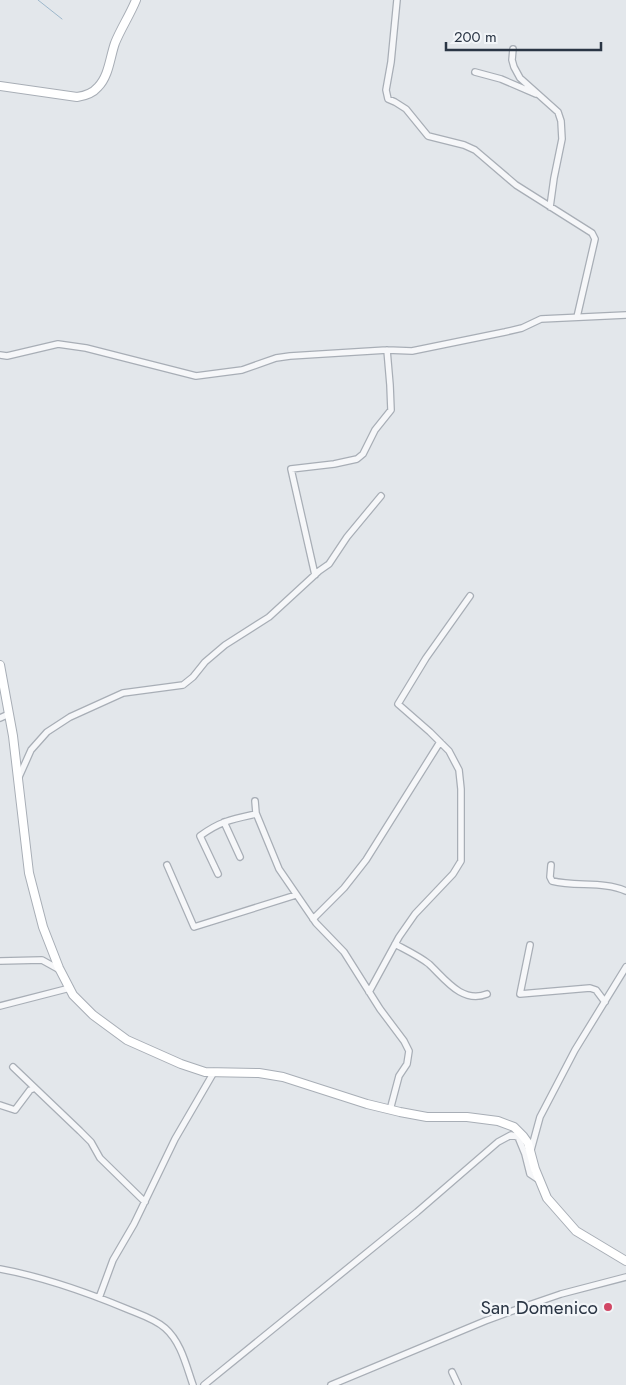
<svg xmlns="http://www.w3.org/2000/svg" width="626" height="1385" font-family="Jost,sans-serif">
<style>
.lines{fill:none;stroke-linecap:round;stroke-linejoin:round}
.stream{stroke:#9db7cb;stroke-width:1}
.street-casing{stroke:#a8aeb6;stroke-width:8}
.secondary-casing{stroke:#a8aeb6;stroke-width:10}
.street{stroke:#f6f7f9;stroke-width:5.5}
.secondary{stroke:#fff;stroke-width:8}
.poi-dot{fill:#d14765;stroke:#f2f5f8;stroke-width:2}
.labels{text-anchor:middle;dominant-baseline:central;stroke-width:4.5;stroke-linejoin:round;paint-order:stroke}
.poi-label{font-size:19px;fill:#2a3544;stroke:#f2f5f8;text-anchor:end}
</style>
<rect width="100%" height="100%" fill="#e3e7eb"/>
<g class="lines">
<!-- stream -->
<path class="stream" d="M38 0 62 19"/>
<!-- street casing -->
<g class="street-casing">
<path id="street" d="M397 0 391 62 386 90 388 99 395 102 406 109 428 136 464 145 475 150 516 185 592 233 595 239 577 317
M513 49 512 60 514 67 520 78 558 112 561 121 562 139 554 178 550 207
M475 72 501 79 536 94
M0 355 7 356 58 344 86 348 196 376 242 370 276 358 290 356 387 350 412 351 505 332 522 328 541 319 626 315
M315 575 291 469 334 464 357 459 363 454 375 430 391 410 390 385 387 350
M0 718 9 714
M19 777 31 750 47 732 70 717 123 693 183 685 193 677 205 662 225 645 269 617 319 571 329 564 347 537 381 496
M255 801 256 813 279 869 316 923 344 952 380 1009 404 1041 409 1051 407 1064 399 1076 390 1110
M224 822 240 857
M167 865 194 927 296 895
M551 865 550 877 552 881C576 887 604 881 626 891
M218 874 200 836C220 821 233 819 256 814
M313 919 344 888 366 860 440 742
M395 944C406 950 419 956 429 964 445 979 462 1004 487 994
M530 945 520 994 590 988 596 990 605 1002
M0 961 42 960 60 970
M369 992 399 937 415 914 453 874 461 861V789L459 770 449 751 430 732 398 704 426 658 470 596
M0 1006 70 988
M13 1067 80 1131 91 1142 100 1158 145 1202
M0 1105 15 1110 30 1090 35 1088
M531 1150 540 1117 575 1050 626 967
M0 1269C44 1277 86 1292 127 1309 139 1314 155 1319 165 1328 181 1342 186 1365 193 1385
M99 1298 113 1260 134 1224 175 1139 214 1072
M452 1372 458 1385
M204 1385 417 1212 498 1142 511 1135 518 1137 525 1154 530 1174 539 1180
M331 1385 485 1321 526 1306 561 1294 626 1277"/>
</g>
<!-- secondary casing -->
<g class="secondary-casing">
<path id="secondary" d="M0 86 77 97C84 96 93 93 98 87 109 76 110 57 115 43 121 28 130 15 136 0
M0 665 13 736 29 873 43 927 59 968 73 995 93 1015 127 1040 181 1064 205 1072 259 1073 283 1077 367 1104 400 1112 427 1117H467L498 1121 514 1127 523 1136 528 1143 535 1169 547 1198 576 1231 626 1261"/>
</g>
<!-- street -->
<use href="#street" class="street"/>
<!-- secondary -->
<use href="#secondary" class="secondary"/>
</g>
<!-- markers -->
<circle class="poi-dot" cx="608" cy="1307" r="5"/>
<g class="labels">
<!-- poi labels -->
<g class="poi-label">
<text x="598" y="1307">San Domenico</text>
</g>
</g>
<!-- scale -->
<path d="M446 42v8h155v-8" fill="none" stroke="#2a3544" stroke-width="2.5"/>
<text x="454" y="42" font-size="15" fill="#2a3544" stroke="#f2f5f8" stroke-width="4" paint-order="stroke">200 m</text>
</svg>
